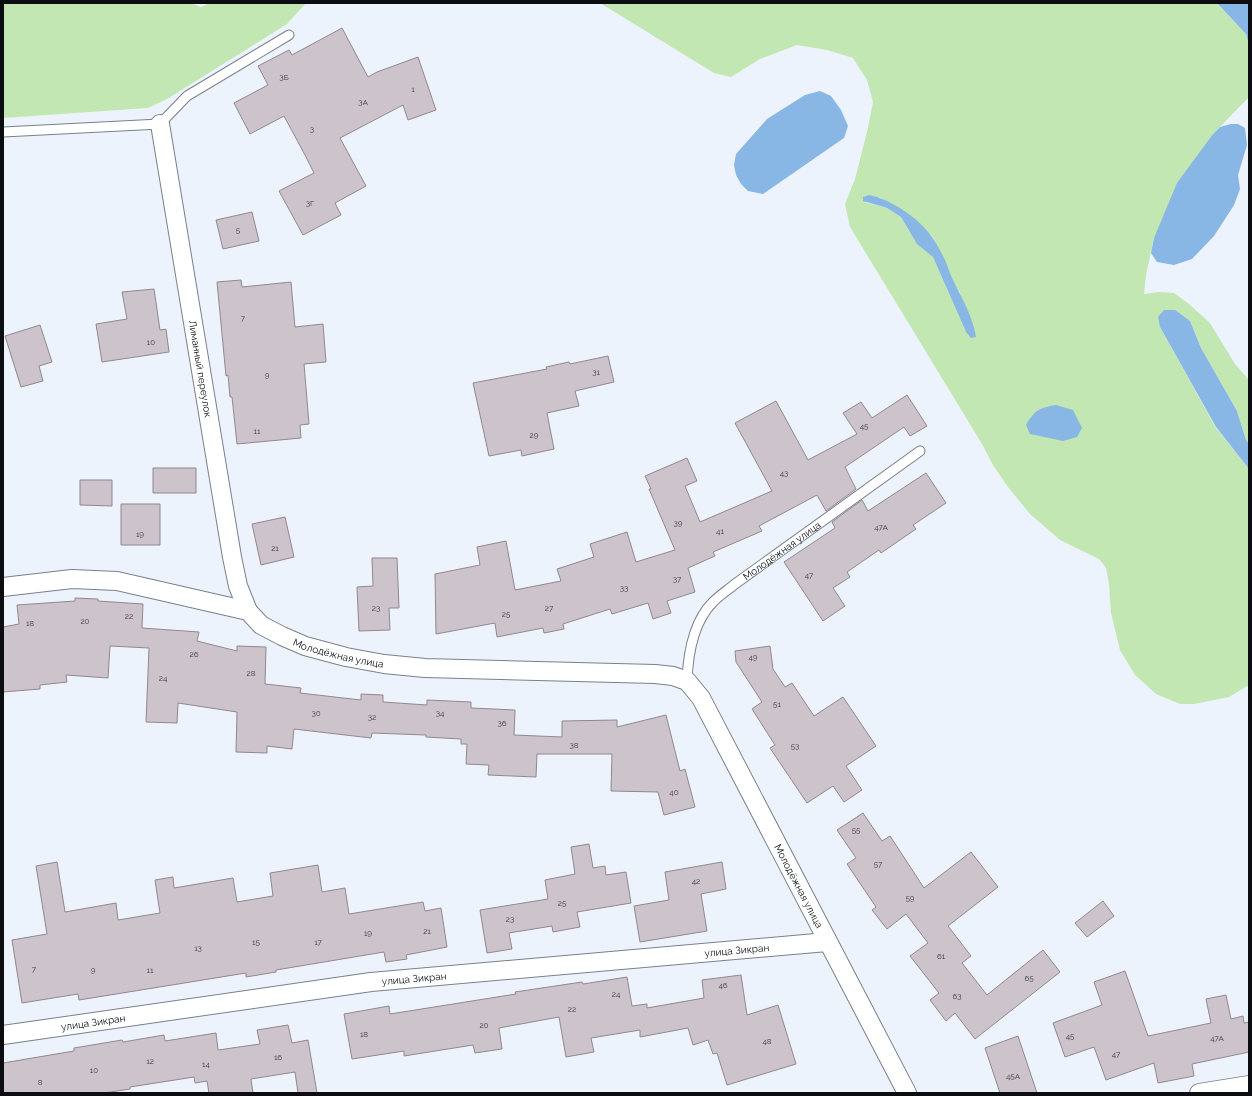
<svg xmlns="http://www.w3.org/2000/svg" width="1252" height="1096" font-family="Raleway,sans-serif">
<style>
.green{fill:#c3e7b2;fill-rule:evenodd}
.water{fill:#88b6e5}
.building{fill:#cdc3cb;stroke:#91878f}
.lines{fill:none;stroke-linecap:round;stroke-linejoin:round}
.service-casing{stroke:#7a8089;stroke-width:11}
.minor-casing{stroke:#7a8089;stroke-width:20}
.service{stroke:#fff;stroke-width:9}
.minor{stroke:#fff;stroke-width:18}
.labels{text-anchor:middle;dominant-baseline:central;stroke-width:4;stroke-linejoin:round;paint-order:stroke}
.number-label{font-size:8px;fill:#3c3a40}
.street-label{font-size:10px;fill:#0b0d11;stroke:#fff}
</style>
<rect width="100%" height="100%" fill="#ecf3fd"/>
<!-- green -->
<path class="green" d="M3 3H191L201 7 210 3H306L287 24 167 99 148 108 3 118Z
M600 3H1217L1246 34 1249 45V97L1213 134 1154 238 1146 275 1144 294 1159 292 1174 293 1189 304 1210 323 1235 364 1249 380V444L1246 440 1237 411 1201 348 1190 321 1160 327 1216 428 1249 469V685L1229 697 1194 704H1180L1156 694 1135 675 1120 650 1111 613 1109 584 1106 568 1099 559 1060 540 1030 514 1008 487 993 465 982 444 850 227 845 204 855 179 867 132 873 102 867 80 853 58 827 50 797 45 760 59 731 77 714 73ZM880 197 932 236 945 261 952 280 960 292 966 332 933 257 909 231 901 217 887 208 864 202Z"/>
<!-- water -->
<path class="water" d="M1217 3H1249V45L1246 34Z
M820 91 831 96 841 110 848 126 844 138 763 194 748 191 741 184 736 175 734 165 736 154 767 119 805 95Z
M1231 124H1238L1245 128 1247 145 1238 175 1240 189 1234 205 1214 236 1192 259 1174 265 1157 262 1151 253 1154 238 1177 183 1213 134 1220 127Z
M869 195C881 197 889 202 900 208 923 223 933 235 945 260 948 267 950 274 953 280 962 298 973 317 976 337L971 338 966 332 933 257 917 244 901 217 887 208 863 201V197Z
M1164 310H1175L1190 321 1201 348 1237 411 1246 440 1249 444V469L1216 427 1160 327 1158 317Z
M1056 405 1073 410 1082 428 1077 437 1063 441 1030 434 1026 425C1035 410 1039 408 1056 405Z"/>
<!-- building -->
<path class="building" d="M342 28 368 77 377 72 418 57 436 110 408 120 403 105 340 138 366 186 335 203 341 215 303 235 279 191 314 173 305 155 284 116 250 134 234 103 268 85 258 66 289 50 292 55Z
M252 212 259 241 223 249 216 220Z
M241 280 242 287 291 282 295 327 323 324 326 362 304 364 309 424 300 425 301 438 237 444 232 397H230L228 375 226 376 217 282Z
M154 289 160 330 166 329 169 352 102 362 96 324 127 319 122 292Z
M40 325 52 362 39 366 43 381 21 387 5 336Z
M608 356 614 382 575 391 579 406 547 413 554 449 522 456 521 450 489 456 473 383 547 369 546 367 569 362 570 364Z
M907 395 927 426 910 436 904 427 845 467 856 489 826 511 817 495 759 526 762 531 713 552 715 556 688 568 695 592 667 601 671 613 653 619 648 603 612 614 610 609 563 624 564 629 544 633 543 628 497 637 495 623 436 634 435 574 480 565 477 547 506 541 515 590 561 581 557 569 594 557 590 544 627 532 636 562 675 550 649 489H651L645 476 687 458 697 481 685 486 700 522 772 491 735 423 776 401 808 460 857 434 843 413 861 402 872 418Z
M153 468H196V493H153Z
M926 473 946 503 913 525 916 529 881 553 879 550 847 572 850 577 833 588 845 606 823 621 784 562 835 528 832 522 862 500 868 511Z
M80 480H112V506L80 505Z
M121 504H160V545H121Z
M285 517 294 557 261 565 252 524Z
M372 558H397L399 608H389L390 630 359 631 357 587 373 586Z
M75 598 98 599V601L143 604 142 628 199 632 197 641 237 651V646L266 647 265 684 301 688 300 693 361 700V694L383 695V702L427 705V700L471 702V708L515 710 514 735 562 737V721L617 720V727L666 715 680 771 685 769 695 807 664 815 658 792 611 791 612 754H537L536 777 488 775 489 765 466 764 467 744H461V739L426 737V735L372 733 371 738 294 729 292 749 267 746V753L236 752 237 712 178 703 177 723 146 722 149 648 110 646 108 678 66 675 67 682 40 685V689L3 692V627L19 624 17 605 75 601Z
M770 646 773 669 785 687 792 683 814 716 843 697 876 746 846 766 862 790 844 802 833 786 807 803 770 748 775 745 752 709 762 702 736 662 735 651Z
M863 813 882 841 890 836 924 888 971 852 998 887 948 926 971 956 962 963 987 995 1043 950 1060 972 975 1039 955 1013 946 1021 930 1000 939 993 910 956 928 943 906 914 887 929 872 910 876 907 847 864 856 858 837 830Z
M589 844 593 868 605 866 606 875 626 872 631 903 577 912 580 927 553 932 552 926 509 933 512 949 487 953 480 910 548 899 545 880 575 874 571 847Z
M57 862 65 912 116 903 118 920 160 913 155 880 173 877 174 888 233 878 237 902 273 896 270 873 318 865 322 892 345 888 349 914 423 902 425 911 441 908 447 947 406 955 407 959 386 962 384 952 276 970V972L246 977V973L79 1000 78 994 22 1003 12 940 47 934 36 866Z
M722 862 726 889 701 894 707 931 640 942 634 906 669 900 665 872Z
M1103 901 1114 916 1087 937 1075 923Z
M1125 971 1148 1036 1211 1023 1206 999 1226 995 1231 1019 1243 1016 1244 1023 1249 1022V1052L1192 1064 1194 1076 1158 1083 1154 1063 1106 1080 1094 1047 1065 1057 1053 1023 1102 1005 1094 982Z
M741 975 747 1015 778 1005 796 1064 727 1085 717 1053 713 1054 708 1040 693 1045 688 1028 640 1037V1030L591 1038 594 1052 566 1057 559 1017 499 1028 502 1049 475 1053 473 1045 404 1056V1051L352 1059 344 1014 389 1006 390 1014 516 994 515 992 582 982 583 984 627 977 632 1006 647 1004V1008L704 998 702 980Z
M288 1025 292 1043 308 1040 317 1093H298L295 1072 251 1079 253 1093H209L207 1081 195 1083 194 1077 130 1087V1089L104 1093H3V1063L74 1051V1048L122 1040 123 1042 164 1035 165 1041 216 1033 218 1050 260 1044 257 1030Z
M1018 1036 1037 1093H1000L985 1048Z"/>
<g class="lines">
<!-- service casing -->
<g class="service-casing">
<g id="service">
<path d="M3 132 160 124 187 96 289 35"/>
<path id="s1" d="M687 681C688 654 693 622 713 602 720 595 728 590 735 584L920 451"/>
</g>
</g>
<!-- minor casing -->
<g class="minor-casing">
<g id="minor">
<path id="s2" d="M160 124 232 557 238 586 248 611"/>
<path id="s3" d="M3 587 72 579 117 581 248 611 261 625 282 636 305 646 346 657 384 664 425 668 655 674 673 676 687 681 701 698 907 1093"/>
<path id="s4" d="M3 1035 371 982 827 942"/>
<path d="M1199 1093 1249 1085"/>
</g>
</g>
<!-- service -->
<use href="#service" class="service"/>
<!-- minor -->
<use href="#minor" class="minor"/>
</g>
<g class="labels">
<!-- number labels -->
<g class="number-label">
<text x="284" y="77">3Б</text>
<text x="413" y="89">1</text>
<text x="363" y="102">3А</text>
<text x="312" y="129">3</text>
<text x="310" y="203">3Г</text>
<text x="238" y="230">5</text>
<text x="243" y="318">7</text>
<text x="151" y="342">10</text>
<text x="596" y="372">31</text>
<text x="267" y="375">9</text>
<text x="864" y="426">45</text>
<text x="257" y="431">11</text>
<text x="534" y="435">29</text>
<text x="784" y="473">43</text>
<text x="678" y="523">39</text>
<text x="881" y="527">47А</text>
<text x="720" y="531">41</text>
<text x="140" y="534">19</text>
<text x="275" y="548">21</text>
<text x="809" y="575">47</text>
<text x="677" y="579">37</text>
<text x="624" y="588">33</text>
<text x="376" y="608">23</text>
<text x="549" y="608">27</text>
<text x="506" y="614">25</text>
<text x="129" y="616">22</text>
<text x="85" y="621">20</text>
<text x="30" y="623">18</text>
<text x="194" y="654">26</text>
<text x="753" y="657">49</text>
<text x="251" y="673">28</text>
<text x="163" y="678">24</text>
<text x="777" y="704">51</text>
<text x="316" y="713">30</text>
<text x="440" y="713">34</text>
<text x="372" y="717">32</text>
<text x="502" y="723">36</text>
<text x="574" y="745">38</text>
<text x="795" y="746">53</text>
<text x="674" y="792">40</text>
<text x="856" y="830">55</text>
<text x="878" y="864">57</text>
<text x="696" y="881">42</text>
<text x="910" y="898">59</text>
<text x="562" y="903">25</text>
<text x="510" y="919">23</text>
<text x="427" y="931">21</text>
<text x="368" y="933">19</text>
<text x="256" y="942">15</text>
<text x="318" y="942">17</text>
<text x="198" y="948">13</text>
<text x="941" y="956">61</text>
<text x="34" y="969">7</text>
<text x="93" y="970">9</text>
<text x="150" y="970">11</text>
<text x="1029" y="978">65</text>
<text x="723" y="985">46</text>
<text x="616" y="994">24</text>
<text x="957" y="996">63</text>
<text x="572" y="1009">22</text>
<text x="484" y="1025">20</text>
<text x="364" y="1034">18</text>
<text x="1070" y="1036">45</text>
<text x="1217" y="1038">47А</text>
<text x="767" y="1041">48</text>
<text x="1116" y="1054">47</text>
<text x="278" y="1057">16</text>
<text x="150" y="1061">12</text>
<text x="206" y="1064">14</text>
<text x="94" y="1070">10</text>
<text x="1013" y="1076">45А</text>
<text x="40" y="1082">8</text>
</g>
<!-- street labels -->
<g class="street-label">
<text stroke="none"><textPath href="#s2" startOffset="248">Лиманный переулок</textPath></text>
<text stroke="none"><textPath href="#s1" startOffset="171">Молодёжная улица</textPath></text>
<text stroke="none"><textPath href="#s3" startOffset="351">Молодёжная улица</textPath></text>
<text stroke="none"><textPath href="#s3" startOffset="936">Молодёжная улица</textPath></text>
<text stroke="none"><textPath href="#s4" startOffset="739">улица Зикран</textPath></text>
<text stroke="none"><textPath href="#s4" startOffset="415">улица Зикран</textPath></text>
<text stroke="none"><textPath href="#s4" startOffset="91">улица Зикран</textPath></text>
</g>
</g>
<!-- border -->
<rect width="1252" height="1096" fill="none" stroke="#0b0d11" stroke-width="8"/>
</svg>
